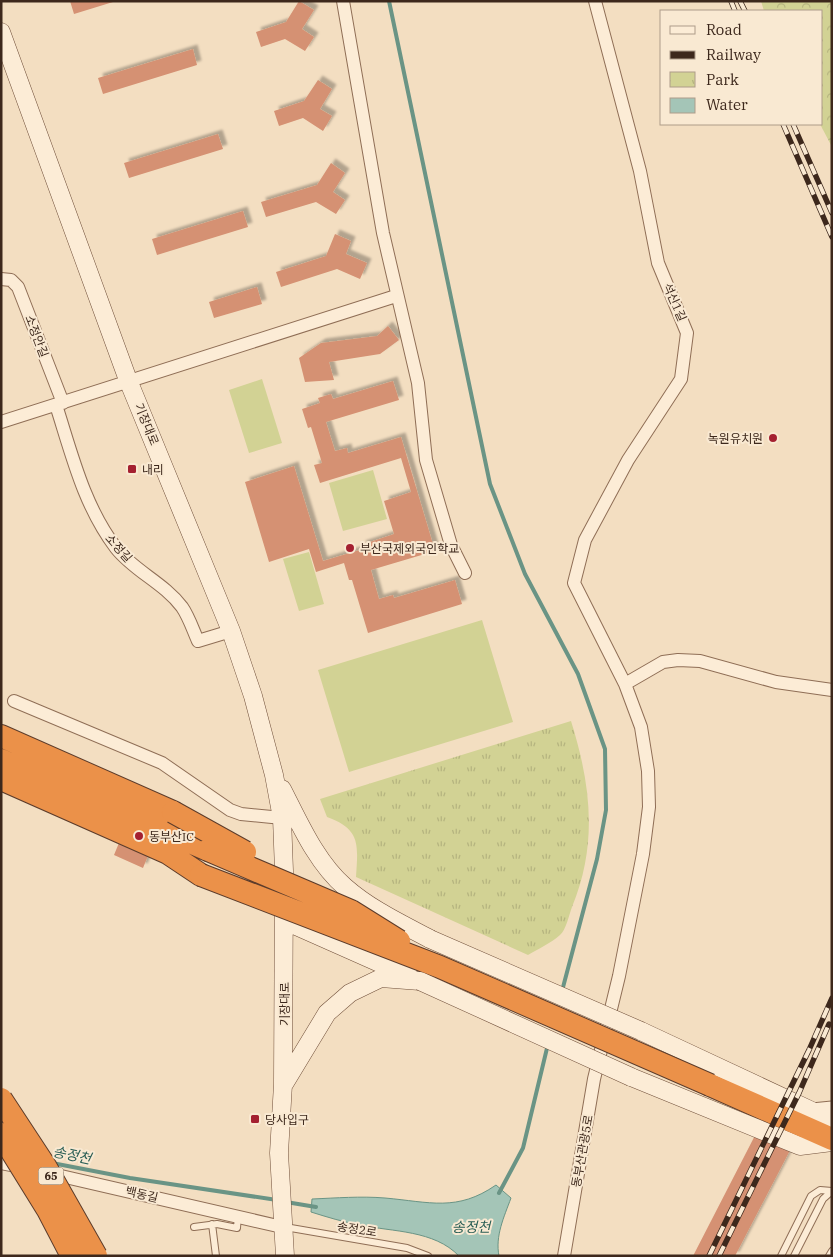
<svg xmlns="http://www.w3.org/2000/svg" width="833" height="1257" font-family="'IBM Plex Serif','Noto Sans KR',serif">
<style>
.grass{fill:#d2d294}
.forest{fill:url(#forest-crowns)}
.park{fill:url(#park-tufts)}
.water{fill:#a4c5b7;stroke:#6a9485}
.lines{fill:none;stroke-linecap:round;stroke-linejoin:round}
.stream{stroke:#6a9485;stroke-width:4}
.building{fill:#d59173;filter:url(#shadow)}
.service-casing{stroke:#8f6e56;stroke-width:8}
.minor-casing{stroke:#8f6e56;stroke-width:14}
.tertiary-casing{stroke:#8f6e56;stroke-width:17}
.secondary-casing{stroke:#704f3a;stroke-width:19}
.motorway-casing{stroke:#5c3c2b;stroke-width:24}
.service{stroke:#fcecd6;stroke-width:6}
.minor{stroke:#fcecd6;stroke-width:12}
.tertiary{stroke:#fcecd6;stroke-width:15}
.secondary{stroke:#fcecd6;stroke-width:18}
.motorway{stroke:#eb9149;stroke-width:22}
.rail-casing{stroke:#3d281c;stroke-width:5.5}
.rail{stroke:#f9e9d2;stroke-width:4;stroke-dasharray:11;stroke-linecap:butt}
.secondary-bridge-casing{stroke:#704f3a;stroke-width:19;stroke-linecap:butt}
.motorway-bridge-casing{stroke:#5c3c2b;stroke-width:24;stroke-linecap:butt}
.secondary-bridge{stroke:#fcecd6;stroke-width:18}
.motorway-bridge{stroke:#eb9149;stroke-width:22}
.poi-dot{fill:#a42030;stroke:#f9e9d2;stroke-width:2}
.labels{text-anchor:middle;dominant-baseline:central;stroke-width:4;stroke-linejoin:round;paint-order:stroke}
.shield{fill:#f9e9d2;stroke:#756253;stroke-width:1}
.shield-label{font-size:11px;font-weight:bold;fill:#3d281c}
.street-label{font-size:12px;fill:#3d281c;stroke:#f9e9d2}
.poi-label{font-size:12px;fill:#3d281c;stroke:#f9e9d2;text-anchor:start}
.water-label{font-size:14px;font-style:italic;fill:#2a5e55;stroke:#f9e9d2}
</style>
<defs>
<pattern id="forest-crowns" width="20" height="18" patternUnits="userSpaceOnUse" patternTransform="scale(1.25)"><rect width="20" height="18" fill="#d2d294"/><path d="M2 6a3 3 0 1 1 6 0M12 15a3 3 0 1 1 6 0" fill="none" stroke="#b5b47f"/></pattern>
<pattern id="park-tufts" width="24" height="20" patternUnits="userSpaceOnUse" patternTransform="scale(1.25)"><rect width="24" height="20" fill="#d2d294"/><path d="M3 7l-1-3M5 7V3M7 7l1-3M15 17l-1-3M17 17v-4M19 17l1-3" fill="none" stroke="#b5b47f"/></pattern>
<filter id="shadow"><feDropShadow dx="4.5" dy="-4.5" stdDeviation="1" flood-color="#0004"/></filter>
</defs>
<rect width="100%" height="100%" fill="#f3dec1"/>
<!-- grass -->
<path class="grass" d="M262 379 282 443 249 453 229 390Z
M373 470 387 519 343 531 329 483Z
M309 552 324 604 299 611 283 559Z
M482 620 513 722 349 772 318 670Z"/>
<!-- forest -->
<path class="forest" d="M761 1H832V147L820 124H822V11H764Z"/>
<!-- park -->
<path class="park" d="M571 721C591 785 598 844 572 907 569 915 566 930 560 935 551 943 538 949 528 955L356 877C358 845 361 829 327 817L320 799Z"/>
<!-- water -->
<path class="water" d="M496 1185 511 1198C504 1217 495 1236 499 1256H459C434 1230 393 1232 360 1225 343 1222 327 1217 311 1212L312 1199C336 1198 361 1196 385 1198 430 1202 457 1212 496 1185Z"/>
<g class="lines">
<!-- stream -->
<path class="stream" d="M389 1 490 484 525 574 578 674 605 749 606 810 597 859 562 991
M52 1163 130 1178 277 1200
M499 1193 523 1148 548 1044
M286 1202 316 1207"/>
</g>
<!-- building -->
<path class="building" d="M70 1H113V2L74 14Z
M299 1 314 10 302 29 314 37 305 51 285 39 261 47 256 32 286 22Z
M193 49 197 65 103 94 98 78Z
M318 80 332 89 320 109 332 116 323 131 303 118 279 126 274 111 304 101Z
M218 134 223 149 129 178 124 163Z
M331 163 345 173 333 192 345 200 336 214 316 202 266 217 261 202 317 185Z
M243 211 248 227 157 255 152 239Z
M335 234 351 241 346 254 367 263 360 279 337 269 281 287 276 272 326 256Z
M257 287 262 304 214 318 209 302Z
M388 326 399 340 380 354 329 362 334 380 305 382 299 358 321 343 377 336Z
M393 381 399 400 326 422 335 451 347 448 348 453 401 437 435 551 371 570 379 599 393 595 394 598 455 580 462 604 368 633 352 580H349L344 563 316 572 309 549 269 562 245 482 294 466 323 561 363 549 361 545 394 534 384 501 411 492 401 458 320 483 314 465 322 463 311 427 308 428 302 409 320 403 318 398 331 394 333 399Z
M135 804 164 816 143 868 114 855Z
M765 1116 799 1133 735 1256H693Z"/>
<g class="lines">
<!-- service casing -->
<g class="service-casing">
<path id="service" d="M212 1224 216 1256
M194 1227 217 1224 237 1228 238 1216
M285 1227 407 1248 428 1256
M781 1256 811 1196 820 1190 832 1191
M794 1256 823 1199 832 1191
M829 1256 832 1251"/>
</g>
<!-- minor casing -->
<g class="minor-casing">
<path id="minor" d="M343 1 383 233 418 383 426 460 451 545 465 573
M1 279 11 280 18 287 63 403
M56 405C72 455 84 506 116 548 134 571 164 583 182 607 189 617 193 630 198 641L231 631
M1 422 396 296
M625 684 663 662 678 660 700 661 776 682 832 690
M14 701 162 763 230 810 241 814 282 818
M1 1163 21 1167
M48 1173 282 1227
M564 1256 594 1079 619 976 643 854 649 807 648 771 641 727 625 684 574 583 585 540 628 460 681 379 687 333 658 263 640 171 595 1"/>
</g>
<!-- tertiary casing -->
<g class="tertiary-casing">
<path id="tertiary" d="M812 1111 832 1109"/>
</g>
<!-- secondary casing -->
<g class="secondary-casing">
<path id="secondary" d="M1 32 128 380 231 631 253 696 274 775 282 818 284 871 283 1084 279 1153 285 1256
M282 789C299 822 316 862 345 887 370 909 400 923 430 939
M285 921 409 976
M641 1031 812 1111 822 1119 832 1134
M631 1077 800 1146 832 1142
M284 1084 327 1013 350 993 381 978 420 981"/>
</g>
<!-- motorway casing -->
<g class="motorway-casing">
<path id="motorway" d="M1 736 173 812
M1 760 208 850
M1 779 168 853 201 875
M710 1085 832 1139"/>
</g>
<!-- service -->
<use href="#service" class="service"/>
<!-- minor -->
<use href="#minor" class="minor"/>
<!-- tertiary -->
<use href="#tertiary" class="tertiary"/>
<!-- secondary -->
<use href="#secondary" class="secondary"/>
<!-- motorway -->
<use href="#motorway" class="motorway"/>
<!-- rail casing -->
<g class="rail-casing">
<path id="rail" d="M731 1 735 11
M740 1 745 11
M783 124 832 237
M793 124 832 213
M709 1256 809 1050 832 998
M719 1256 799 1093 829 1024"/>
</g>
<!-- rail -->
<use href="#rail" class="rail"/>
<!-- secondary-bridge casing -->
<g class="secondary-bridge-casing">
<path id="secondary-bridge" d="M430 939 641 1031
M420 981 631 1077"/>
</g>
<!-- motorway-bridge casing -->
<g class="motorway-bridge-casing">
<path id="motorway-bridge" d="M173 812 245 852
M208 850 351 911 399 941
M201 875 440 967 710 1085
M1 1099 45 1166 96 1256
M1 1134 48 1210 72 1256"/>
</g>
<!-- secondary-bridge -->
<use href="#secondary-bridge" class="secondary-bridge"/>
<!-- motorway-bridge -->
<use href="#motorway-bridge" class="motorway-bridge"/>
</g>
<!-- markers -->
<g class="poi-dot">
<circle cx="773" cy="438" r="5"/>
<rect x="127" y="464" width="10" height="10" rx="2.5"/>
<circle cx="350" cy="548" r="5"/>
<circle cx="139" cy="836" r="5"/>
<rect x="250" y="1114" width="10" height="10" rx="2.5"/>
</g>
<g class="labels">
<!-- shield labels -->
<rect class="shield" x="38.5" y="1167.5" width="25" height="17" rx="4"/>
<g class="shield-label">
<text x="51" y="1176">65</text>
</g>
<!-- street labels -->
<g class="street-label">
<text transform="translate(675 302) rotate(66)">석산1길</text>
<text transform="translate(37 336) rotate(69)">소정안길</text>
<text transform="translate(147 424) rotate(68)">기장대로</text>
<text transform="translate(119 548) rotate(48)">소정길</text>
<text transform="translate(284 1004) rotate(-90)">기장대로</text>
<text transform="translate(582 1151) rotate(-80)">동부산관광5로</text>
<text transform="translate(142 1194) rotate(13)">백동길</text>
<text transform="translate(357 1229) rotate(9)">송정2로</text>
</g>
<!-- poi labels -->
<g class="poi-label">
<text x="763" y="438" text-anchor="end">녹원유치원</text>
<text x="142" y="469">내리</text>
<text x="360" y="548">부산국제외국인학교</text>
<text x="149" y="836">동부산IC</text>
<text x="265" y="1119">당사입구</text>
</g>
<!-- water labels -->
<g class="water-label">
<text transform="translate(72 1155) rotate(12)">송정천</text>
<text x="471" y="1227">송정천</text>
</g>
</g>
<!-- border -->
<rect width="833" height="1257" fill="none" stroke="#3d281c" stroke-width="5"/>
<!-- legend -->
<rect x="660" y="10" width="162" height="115" fill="#f9e9d2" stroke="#ae9c89"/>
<rect x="670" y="26" width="25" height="8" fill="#fcecd6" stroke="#ae9c89"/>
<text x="706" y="35" font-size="15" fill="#3d281c">Road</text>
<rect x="670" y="51" width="25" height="8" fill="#3d281c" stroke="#ae9c89"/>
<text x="706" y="60" font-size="15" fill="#3d281c">Railway</text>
<rect x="670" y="72" width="25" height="15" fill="url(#park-tufts)" stroke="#ae9c89"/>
<text x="706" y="85" font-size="15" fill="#3d281c">Park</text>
<rect x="670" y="98" width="25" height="15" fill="#a4c5b7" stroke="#ae9c89"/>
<text x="706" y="110" font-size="15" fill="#3d281c">Water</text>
</svg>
